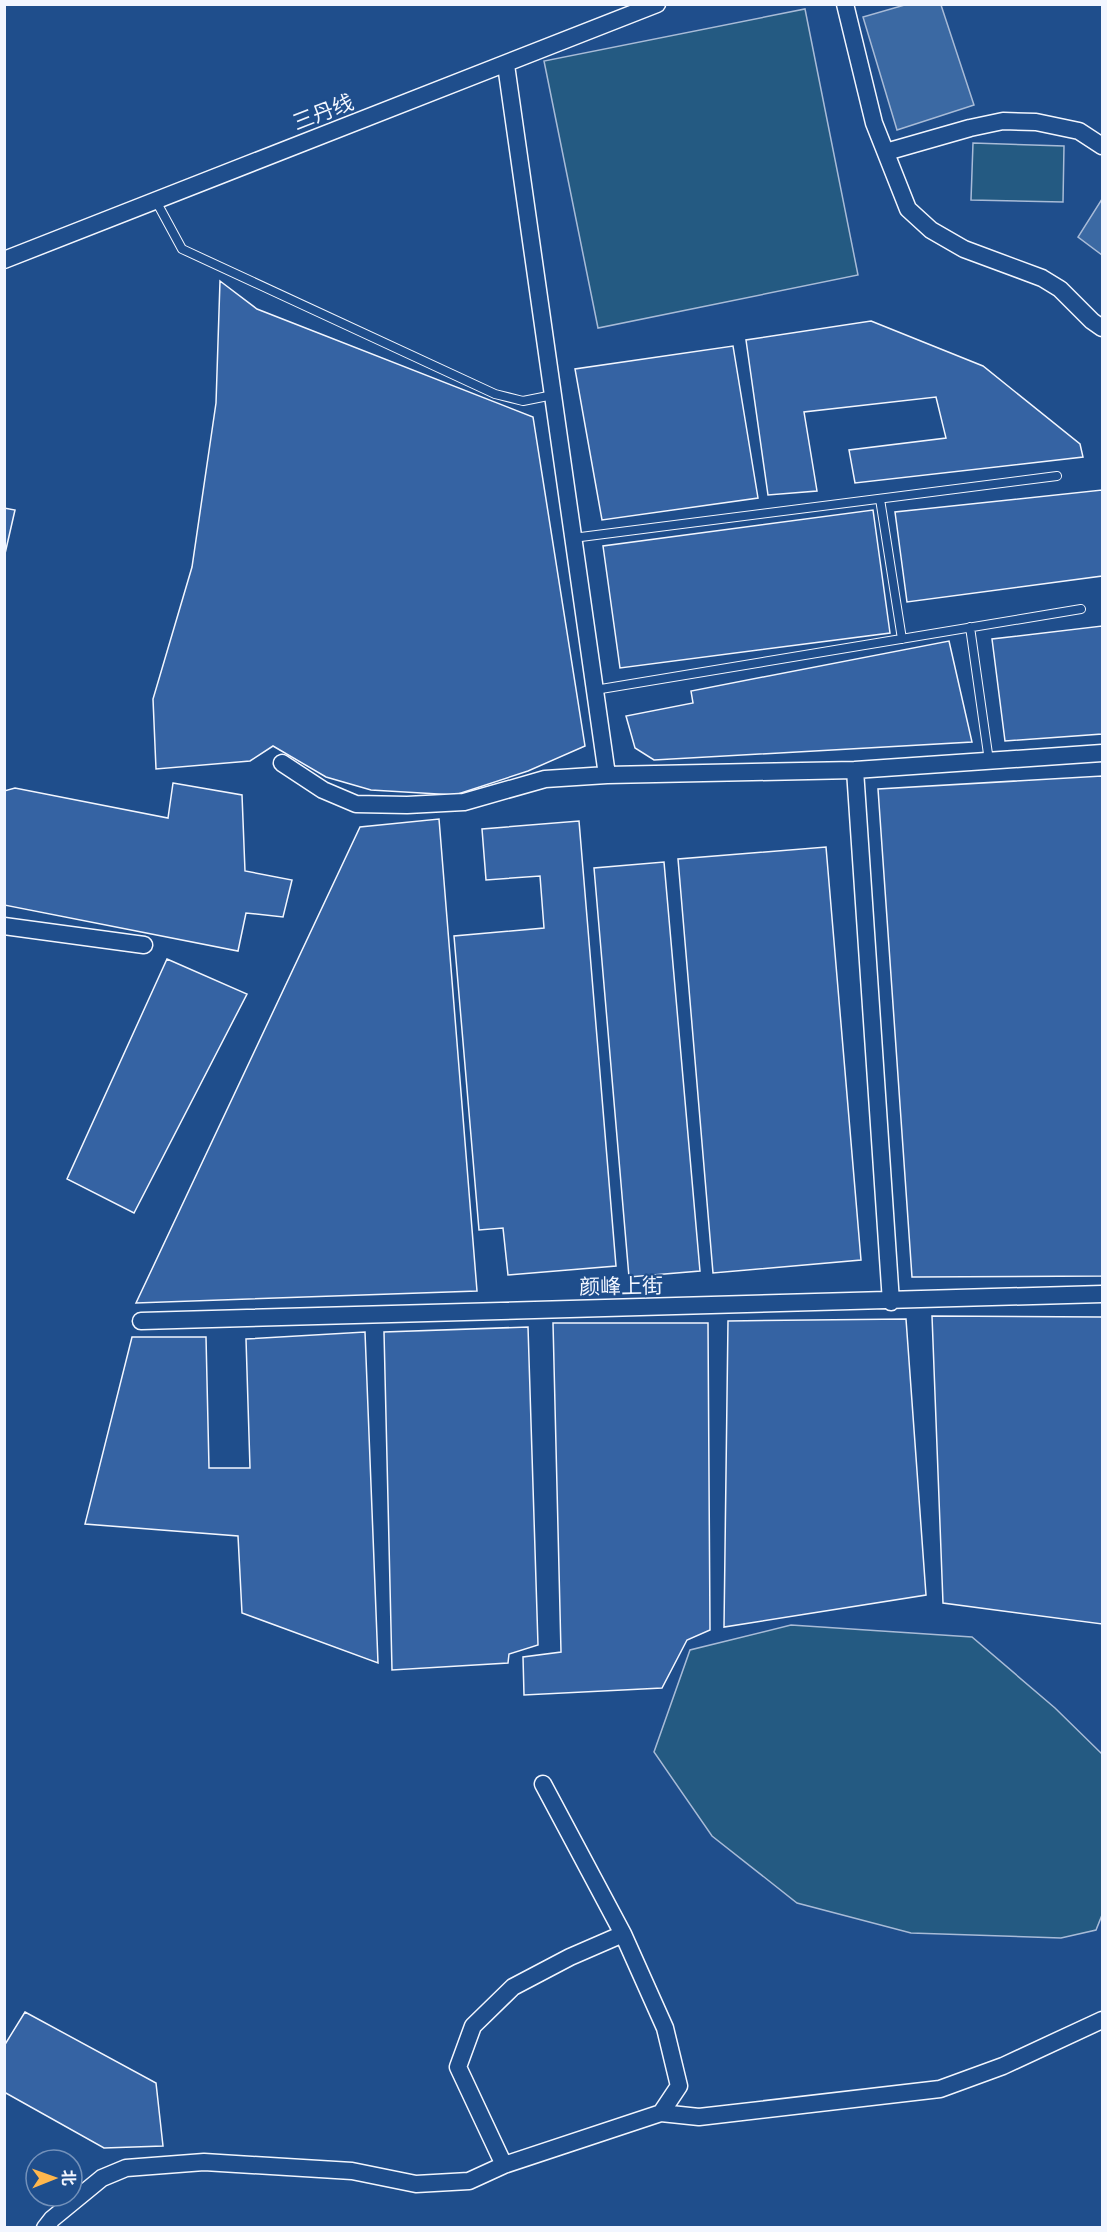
<svg xmlns="http://www.w3.org/2000/svg" width="1107" height="2232" font-family="Poppins,'Noto Sans SC',sans-serif">
<style>
.green{fill:#245a82;stroke:#a8bbd7;stroke-width:1.5}
.water{fill:#3b69a3;stroke:#a8bbd7;stroke-width:1.5}
.building{fill:#3563a3;stroke:#f2f6ff;stroke-width:1.5}
.lines{fill:none;stroke-linecap:round;stroke-linejoin:round}
.service-casing{stroke:#f2f6ff;stroke-width:10}
.minor-casing{stroke:#f2f6ff;stroke-width:19}
.service{stroke:#1f4e8c;stroke-width:8}
.minor{stroke:#1f4e8c;stroke-width:16}
.labels{text-anchor:middle;dominant-baseline:central;stroke-width:4.5;stroke-linejoin:round;paint-order:stroke}
.street-label{font-size:21px;fill:#f2f6ff;stroke:#1f4e8c}
</style>
<rect width="100%" height="100%" fill="#1f4e8c"/>
<!-- green -->
<path class="green" d="M805 9 858 275 598 328 544 61Z
M973 143 1064 146 1063 202 971 200Z
M791 1625 972 1637 1055 1708 1102 1754V1915L1096 1930 1061 1938 911 1933 797 1903 712 1836 654 1752 690 1650Z"/>
<!-- water -->
<path class="water" d="M908 4 941 5 974 105 897 130 863 17Z
M1102 199V255L1078 237Z"/>
<!-- building -->
<path class="building" d="M220 281 257 309 533 417 585 746 528 771 455 795 371 790 326 777 273 746 250 761 156 769 153 699 192 567 216 403Z
M871 321 983 366 1080 444 1083 457 855 483 849 450 946 438 936 397 804 412 817 491 768 495 746 340Z
M733 346 758 498 602 520 575 369Z
M1102 490V576L907 602 895 512Z
M4 508 15 510 4 558Z
M873 510 890 633 620 668 603 546Z
M1102 626V734L1005 741 992 639Z
M949 641 972 742 654 760 635 748 626 716 693 703 691 691Z
M1102 776V1276L912 1277 878 789Z
M173 783 242 795 245 871 292 880 283 917 246 913 238 951 4 905V791L15 788 168 818Z
M439 819 477 1291 136 1303 360 827Z
M579 821 616 1266 508 1275 503 1228 479 1230 454 936 544 928 540 876 486 880 482 829Z
M826 847 861 1260 713 1273 678 859Z
M664 862 700 1271 629 1277 594 868Z
M167 959 247 994 134 1213 67 1179Z
M932 1316 1102 1317V1624L943 1603Z
M906 1319 926 1595 724 1627 728 1321Z
M553 1323H708L710 1630 687 1640 662 1688 524 1695 523 1657 561 1652Z
M528 1327 538 1645 509 1654 508 1663 392 1670 384 1332Z
M365 1332 378 1663 242 1613 238 1536 85 1524 132 1337H206L209 1468H250L246 1339Z
M25 2012 156 2083 163 2146 104 2148 4 2092V2046Z"/>
<g class="lines">
<!-- service casing -->
<g class="service-casing">
<path id="service" d="M156 201 182 249 495 394 523 401 553 395
M880 499 902 639
M573 538 1057 476
M970 627 989 761
M595 690 1081 609"/>
</g>
<!-- minor casing -->
<g class="minor-casing">
<path id="minor" d="M845 4 874 123 908 209 931 230 964 249 1042 278 1060 289 1092 321 1102 328
M506 65 607 775
M886 152 970 128 1003 121 1036 122 1079 131 1102 146
M4 260 657 4
M282 763 323 790 356 804 407 805 464 802 545 779 607 775 855 770 891 1302
M855 770 1102 753
M4 926 144 945
M141 1321 1102 1294
M661 2113 699 2117 940 2089 1003 2066 1102 2020
M504 2165 458 2067 473 2026 513 1987 570 1957 623 1934
M45 2228 52 2219 102 2178 126 2168 204 2162 352 2171 416 2184 469 2181 504 2165 661 2113 679 2086 665 2028 623 1934 543 1784"/>
</g>
<!-- service -->
<use href="#service" class="service"/>
<!-- minor -->
<use href="#minor" class="minor"/>
</g>
<g class="labels">
<!-- street labels -->
<g class="street-label">
<text transform="translate(323 112) rotate(-21)">三丹线</text>
<text transform="translate(621 1286) rotate(-1)">颜峰上街</text>
</g>
</g>
<!-- border -->
<rect width="1107" height="2232" fill="none" stroke="#f2f6ff" stroke-width="12"/>
<!-- north arrow -->
<g transform="translate(54 2178) rotate(89)"><circle r="28" fill="#1f4e8c" stroke="#7391ba" stroke-width="1.5"/>
<path d="M0-4.5L10 22L0 15L-10 22Z" fill="#ffb74d"/>
<text y="-9" font-size="16" font-weight="bold" text-anchor="middle" fill="#f2f6ff">北</text>
</g>
</svg>
